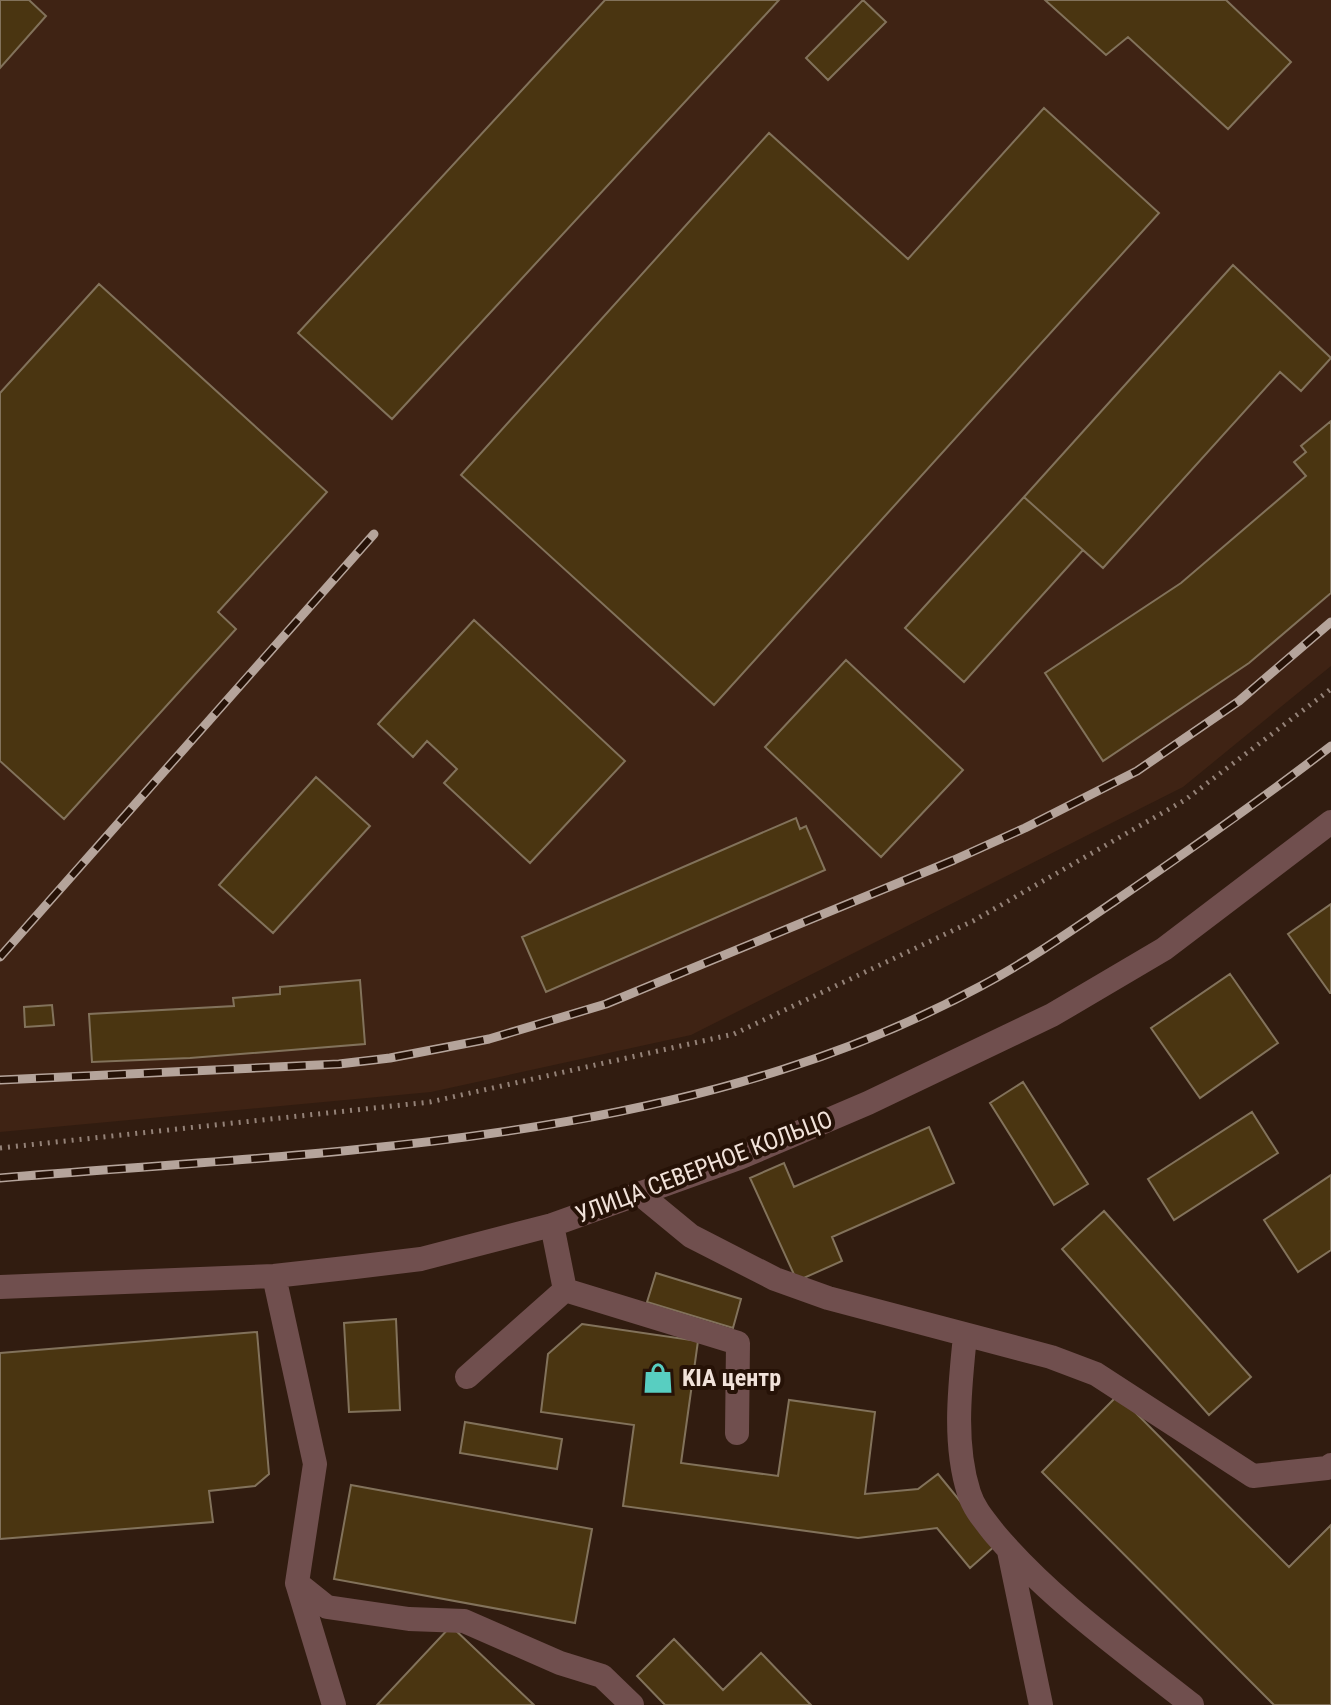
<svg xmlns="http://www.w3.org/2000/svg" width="1331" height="1705" font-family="'Roboto Condensed',sans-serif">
  <rect width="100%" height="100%" fill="#311c10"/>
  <path fill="#3f2314" d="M0,0H1331V666L1183,787L691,1035L431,1092L0,1132Z"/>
  <path fill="#4a3511" stroke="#82725b" stroke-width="2" d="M0,0H29L46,16L0,68Z
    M605,0H779L392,419L298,333Z
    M863,0L886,22L828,80L806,58Z
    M1045,0H1226L1291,62L1228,129L1128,37L1106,55Z
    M1044,108L1159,213L714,705L461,475L769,133L908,259Z
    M1233,265L1331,358L1301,391L1280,372L1103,568L1024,497Z
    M99,284L327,492L218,612L236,629L64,819L0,761V393Z
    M1331,421V593L1249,663L1103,761L1045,673L1181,583L1306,476L1294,462L1306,452L1301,446Z
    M1024,497L1083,550L964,682L905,628Z
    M474,620L625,761L530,863L444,783L457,769L427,741L413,757L378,724Z
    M846,660L963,770L881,857L765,747Z
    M316,777L370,826L273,933L219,885Z
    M796,818L800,829L806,826L825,870L546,992L522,937Z
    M1331,904V993H1330L1288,934Z
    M1230,974L1278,1043L1200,1098L1151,1028Z
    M360,980L365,1044L190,1058L92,1062L89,1014L234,1006L233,998L280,994V987Z
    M52,1005L54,1025L25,1027L24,1007Z
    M1023,1082L1088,1184L1054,1205L990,1103Z
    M1252,1112L1278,1153L1174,1220L1148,1179Z
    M929,1127L954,1183L832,1237L842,1261L797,1281L750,1178L784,1163L794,1187Z
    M1331,1175V1250L1298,1272L1264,1220Z
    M1104,1211L1251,1377L1209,1415L1062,1249Z
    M656,1273L741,1299L733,1328L647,1302Z
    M396,1319L400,1410L349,1412L344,1323Z
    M582,1324L698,1341L681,1463L778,1476L789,1400L875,1412L865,1494L918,1489L938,1474L996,1545L970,1568L937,1528L858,1538L623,1506L634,1425L541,1412L548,1354Z
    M257,1332L269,1474L255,1486L209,1491L213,1522L0,1539V1353Z
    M1118,1395L1289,1567L1331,1525V1705H1274L1042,1472Z
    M465,1422L562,1439L557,1469L460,1453Z
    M351,1485L592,1529L575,1623L334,1579Z
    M451,1626L534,1705H377Z
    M674,1639L723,1690L761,1653L811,1705H665L637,1676Z"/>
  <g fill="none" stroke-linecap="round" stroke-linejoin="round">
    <path stroke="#948278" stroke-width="5" stroke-dasharray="2 6" stroke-linecap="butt" d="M0,1148L430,1102L734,1034L973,921L1185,800L1331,689"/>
    <path stroke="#704f4e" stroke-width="24" d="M640,1194L691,1236L775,1279L828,1298L1051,1357L1096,1374L1253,1476L1327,1468L1331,1465
      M274,1276L315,1464L297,1583L327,1607L409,1619L464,1621L560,1663L602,1676L632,1705
      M0,1287L274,1276L355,1267L421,1259L552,1225L739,1158L868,1103L1052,1015L1164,949L1331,822
      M565,1290L738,1343L737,1433
      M965,1336C960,1386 953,1443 969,1493C974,1509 985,1521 995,1534C1051,1600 1124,1651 1192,1705
      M467,1377L565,1290L552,1225
      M1009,1551L1041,1705
      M297,1583L334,1705"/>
    <defs>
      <path id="rail" d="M0,957L374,534
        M0,1080L339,1064L390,1058L489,1039L606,1004L954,860L1025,828L1137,771L1239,701L1331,622
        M0,1178C327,1151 686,1146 981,986C1028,961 1071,931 1115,901C1188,851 1261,800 1331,746"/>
    </defs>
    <use href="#rail" stroke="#b5a49b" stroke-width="9"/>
    <use href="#rail" stroke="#261207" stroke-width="6" stroke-dasharray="18" stroke-linecap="butt"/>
  </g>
  <defs>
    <symbol id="shop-bare" viewBox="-9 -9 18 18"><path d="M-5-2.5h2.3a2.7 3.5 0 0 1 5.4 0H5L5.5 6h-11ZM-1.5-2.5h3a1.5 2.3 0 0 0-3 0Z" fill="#58cec1" stroke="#261207" stroke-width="2.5" paint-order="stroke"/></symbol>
  </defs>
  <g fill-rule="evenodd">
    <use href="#shop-bare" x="636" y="1356" width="44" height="44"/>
  </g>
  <g text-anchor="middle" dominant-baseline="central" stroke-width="8" stroke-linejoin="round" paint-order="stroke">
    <g font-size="24" fill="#f1e2da" stroke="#261207">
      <text transform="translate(704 1167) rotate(-21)">УЛИЦА СЕВЕРНОЕ КОЛЬЦО</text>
    </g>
    <g font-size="24" font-weight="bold" fill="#f1e2da" stroke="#261207" text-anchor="start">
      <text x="682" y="1378">KIA центр</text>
    </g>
  </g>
</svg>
